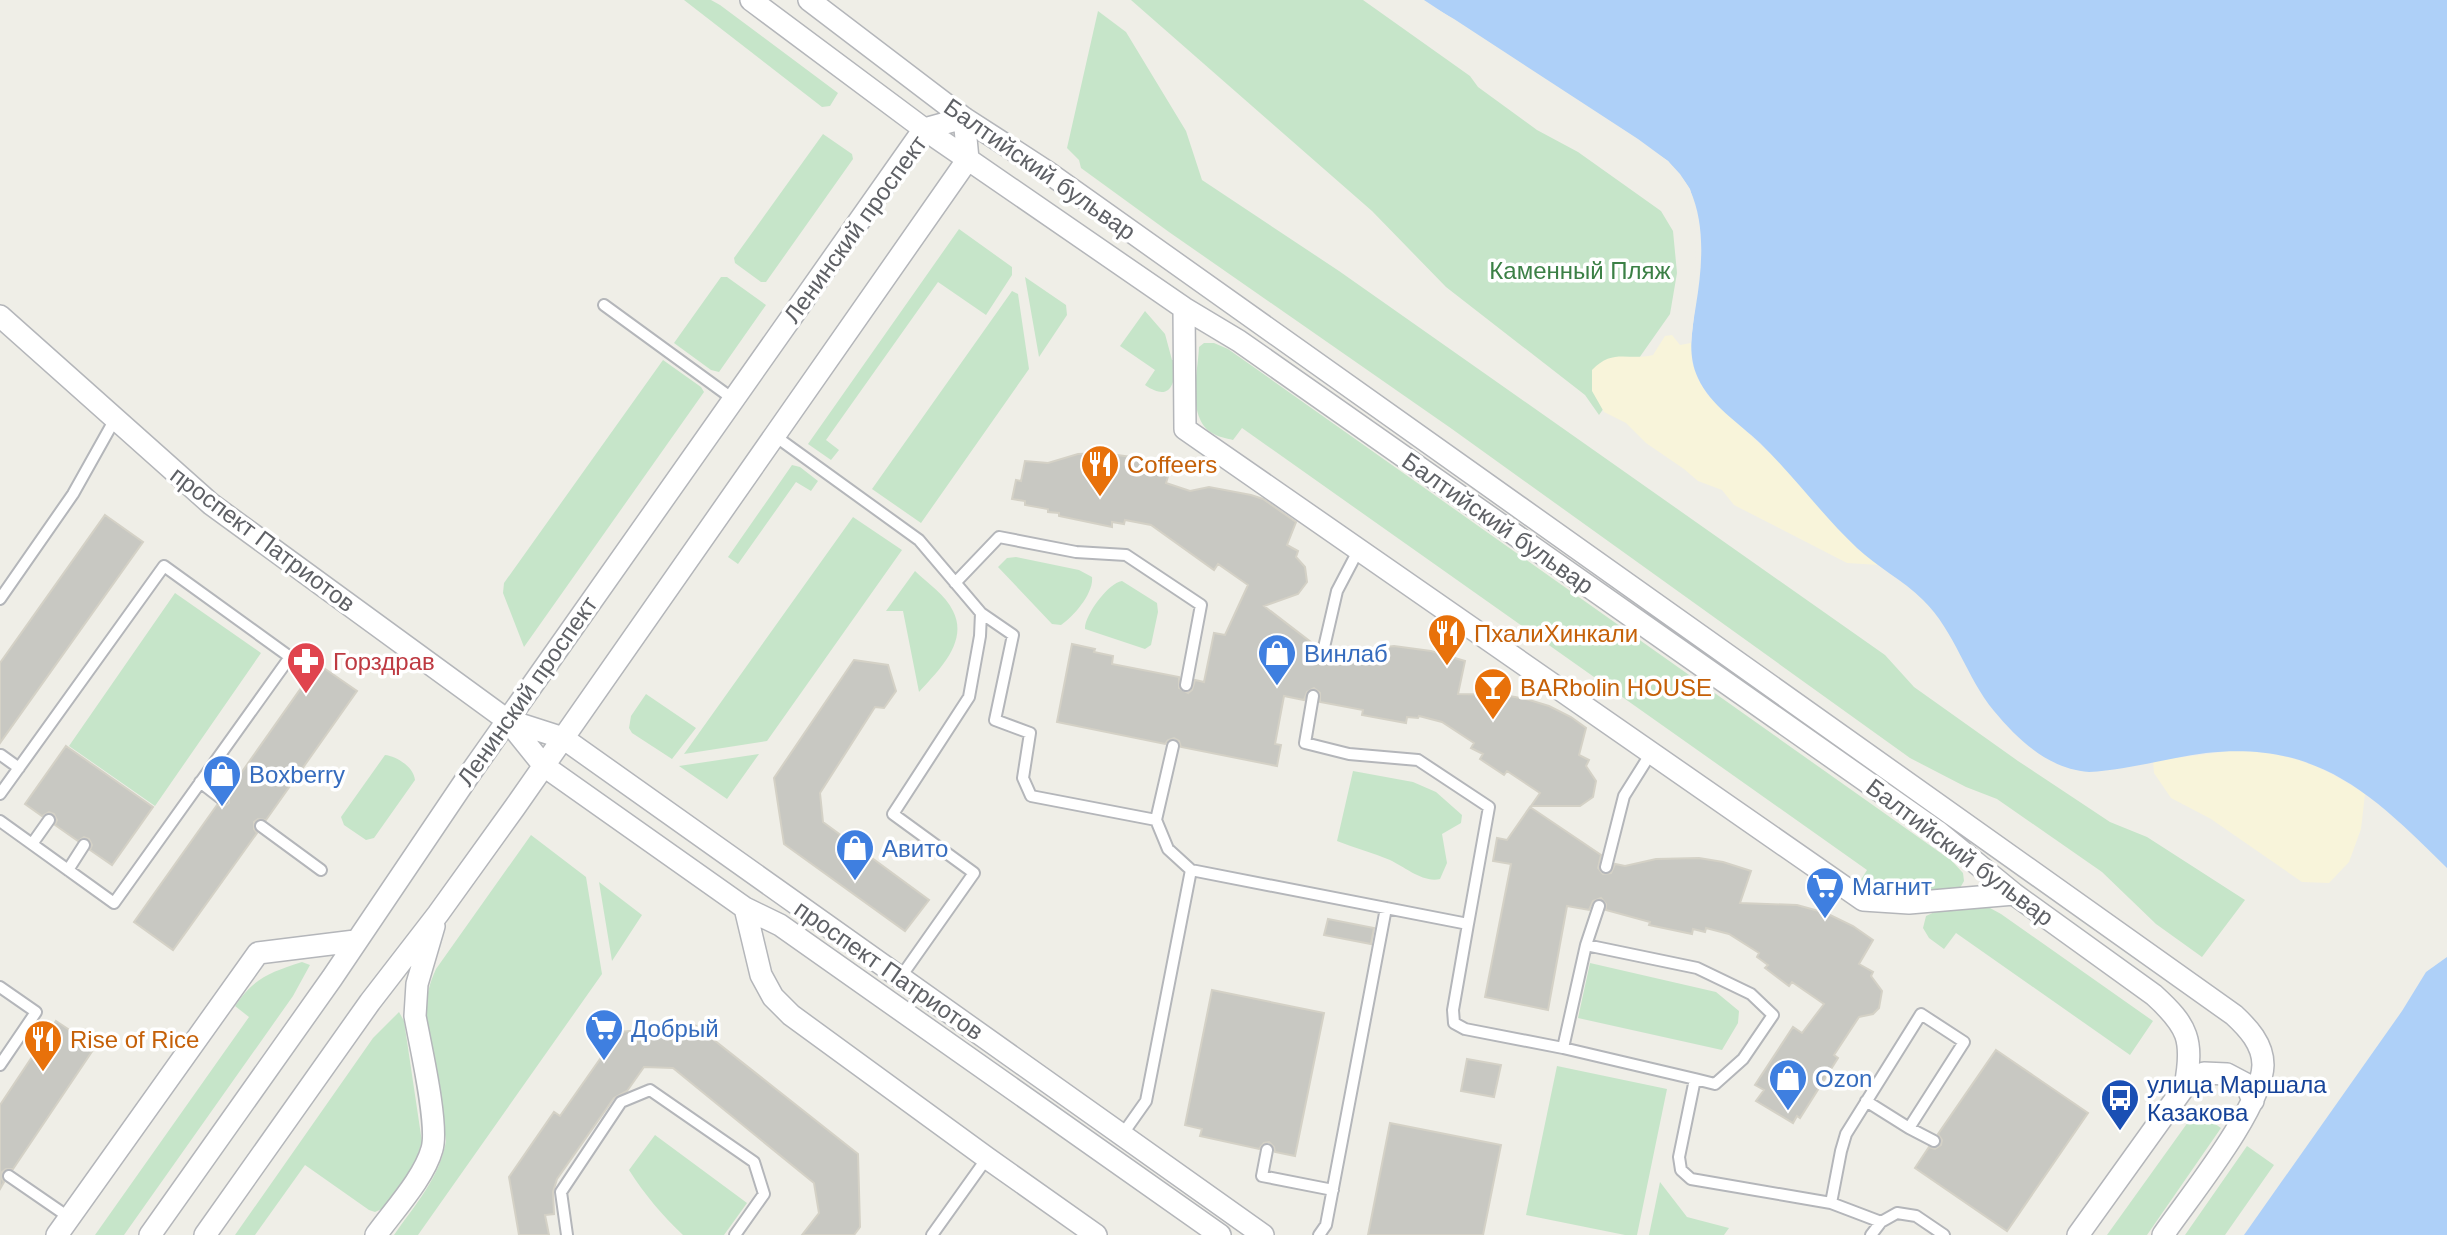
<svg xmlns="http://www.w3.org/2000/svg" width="2447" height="1235" font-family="Arial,sans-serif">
  <rect width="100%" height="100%" fill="#efeee7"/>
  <path fill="#c6e5c9" d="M684,0H711L720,5L838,93L830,106L822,107Z
    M1131,0H1363L1470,76L1478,87L1537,130L1578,152L1661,211L1673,231L1677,273L1670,314L1599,415L1585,395L1446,287L1372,211Z
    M1098,11L1126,32L1186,131L1202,180L1339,271L1885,655L1914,687L2018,761L2110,822L2147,837L2245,900L2202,957L2156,924L2102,872L1997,799L1966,787L1910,758L1452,429L1169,232L1081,168L1079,160L1067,148Z
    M823,134L852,154L853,159L766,282H761L735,263L734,258Z
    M959,229L1012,267V275L986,315L938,282L826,440L839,450L831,460L808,444Z
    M721,277H727L766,305L719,372L711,370L674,343Z
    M1025,277L1066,305L1067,315L1039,357Z
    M1012,291L1018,294L1029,369L921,523L872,489Z
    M1145,311L1165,334L1172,360H1175C1176,383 1171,403 1145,385L1155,370L1120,346Z
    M1204,343H1214L1228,349L1952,861L1963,873L1964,881L1960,888C1926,891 1891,898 1859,883L1867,870L1242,428L1233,440C1226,438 1218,437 1212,433C1186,417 1198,372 1199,347Z
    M663,360L701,387L704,392L524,647L503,593L504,583Z
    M792,465L800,467L818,481L811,491L796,482L738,564L728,557Z
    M853,517L902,550L767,741L684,754Z
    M1016,557L1079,570L1092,577C1094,593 1074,616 1061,625L1052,624L998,567L1007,558Z
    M915,571C927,583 946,595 953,611C969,642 938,671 919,692L903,611H886Z
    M1122,581L1157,603L1158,612L1151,645L1145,649L1085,629C1084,616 1108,583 1122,581Z
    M175,593L261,653L155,806L69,746Z
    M646,694L696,728L672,759L632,733L629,728L631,716Z
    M759,754L727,799L679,766Z
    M385,755C396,756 414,767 415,780L374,838L366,840L344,825L341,817Z
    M1353,771L1413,782L1436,792L1462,815L1461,823L1442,834L1447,863L1440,879C1423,883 1405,867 1390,860C1373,853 1355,848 1337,841Z
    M531,835L586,877L602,974L418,1235H394C415,1205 440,1177 446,1141L427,1020C425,1000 428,987 436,969Z
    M599,882L642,915L612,961Z
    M1971,907L1990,908L2001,914L2153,1021L2130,1055L1956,933L1944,949L1929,938L1923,928L1926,916L1939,910Z
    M302,962L310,965L293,996L124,1235H95L249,1017L235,1006C255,977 269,973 302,962Z
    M1590,963L1716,992L1739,1011L1738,1023L1722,1050L1578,1018Z
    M399,1012L404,1021L422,1142L414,1165L384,1208L375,1212L369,1210L305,1165L255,1235H235L373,1038Z
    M1557,1066L1667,1089L1637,1235H1625L1526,1215Z
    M2196,1111L2221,1128L2147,1235H2107Z
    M655,1135L747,1203L724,1235H683C662,1215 645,1195 629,1170Z
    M2247,1146L2274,1165L2225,1235H2185Z
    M1660,1182L1687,1217L1729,1228L1724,1235H1649Z"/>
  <path fill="#f8f4da" d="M1672,335L1680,345L1691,343L1692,362L1698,379L1707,394L1781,464L1859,550L1879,565L1847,563L1734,505L1722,490L1698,481L1684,469L1646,443L1626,423L1604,412L1592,391V370C1613,348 1627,361 1653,355L1665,336Z
    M2230,751C2286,751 2318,763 2365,794L2361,829L2349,862L2329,883L2302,882L2211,819L2171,798L2154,773L2153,761Z"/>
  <path fill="#aed0f8" d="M1424,0H2447V868C2372,794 2319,741 2206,753C2167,758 2128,770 2089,772C2049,769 2019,741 1994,711C1966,677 1955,631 1923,600C1903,580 1877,567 1857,548C1822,515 1794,476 1760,443C1739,423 1710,405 1698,378C1687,355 1692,330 1696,305C1702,269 1706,225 1690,190C1685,180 1675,170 1668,161Z
    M2447,957V1235H2244L2402,1011L2426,972Z"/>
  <path fill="#efeee7" d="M1421,0L1454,19L1638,139L1668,161L1680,174L1690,189L1695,207L1701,250L1691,343H1688L1696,270L1695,225L1687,191L1678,177L1651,152Z"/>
  <path fill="#c8c8c2" stroke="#d4d1c6" stroke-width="2" d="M1102,453L1147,459L1171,467L1166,483L1190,491L1209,487L1251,495L1263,499L1296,522L1287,545L1298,551L1296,557L1305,567L1307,582L1298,594L1264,606L1316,646L1314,658L1317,662L1325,663L1330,654L1341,657L1370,649L1394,646L1431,651L1465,661L1458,694L1504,695L1526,699L1549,706L1571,717L1586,728L1579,755L1589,760L1586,766L1596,781L1593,797L1580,806H1531L1540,793L1507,771L1504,775L1480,759L1483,754L1471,748L1474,743L1442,722L1419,716L1418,718L1407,717L1406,723L1362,715L1363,710L1320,702V693L1314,688L1307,692L1304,700L1284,696L1275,744L1281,745L1277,766L1181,747L1179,741L1174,738L1168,740L1165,744L1057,722L1072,644L1095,649L1094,652L1113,656L1112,664L1179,677V688L1188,693L1192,690L1195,680L1204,682L1214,633L1225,635L1248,585L1218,564L1214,570L1151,525L1125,520L1124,524L1112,522V527L1059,516V513L1048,512V509L1025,505V501L1012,499L1016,480L1021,481L1025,461L1048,463L1078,454Z
    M105,515L143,542L0,743V663Z
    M854,660L888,665L896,691L884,708L875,707L820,793L823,822L929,900L905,931L784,844L774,778Z
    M318,664L357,691L266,820L258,819L254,822V829L257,833L173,950L134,922L217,805L224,806L229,803V797L227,793Z
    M66,746L153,807L112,865L90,850L92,845L89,839L84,837L78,841L55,825L57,820L54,814L49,812L42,816L25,804Z
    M1530,807L1601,855L1598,868L1603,874L1611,873L1615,864L1625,866L1656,859L1699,858L1723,862L1751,871L1740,903L1797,905L1826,913L1853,926L1873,940L1859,964L1873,972L1871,976L1882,991L1879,1008L1873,1014L1859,1017L1834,1055L1838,1058L1800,1118L1797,1116L1793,1123L1756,1101L1764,1090L1755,1085L1793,1027L1802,1033L1824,1004L1792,982L1789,986L1765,968L1768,965L1757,957L1759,953L1729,934L1706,928L1705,932L1693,929L1692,934L1649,925L1650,922L1606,910V904L1601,898L1593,901L1589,910L1567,906L1548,1010L1485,997L1511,864L1493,861L1497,838L1507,840Z
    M1328,919L1374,928L1371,944L1324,935Z
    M1212,990L1324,1013L1295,1156L1275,1152L1274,1147L1269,1142L1264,1143L1259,1149L1200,1136L1202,1129L1185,1125Z
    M56,1021L95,1047L13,1169H6L2,1172V1179L4,1182L0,1189V1105Z
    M695,1025L858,1154L860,1227L854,1235H802L819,1213L814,1183L673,1068L644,1067L627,1091L614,1098L557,1179L553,1192L554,1214L545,1215L549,1235H519L509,1177L554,1112L560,1116L619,1032Z
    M1996,1050L2088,1113L2007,1231L1915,1168L1929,1147L1935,1149L1941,1145L1942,1140L1938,1134Z
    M1467,1059L1501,1065L1494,1097L1461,1091Z
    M1390,1123L1501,1145L1483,1235H1368Z"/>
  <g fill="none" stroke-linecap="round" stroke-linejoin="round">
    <defs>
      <path id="lane" d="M604,305L733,399
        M775,436L919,540L981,613L980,636L969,697L893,814L974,873L900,978
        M955,583L999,537L1076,552L1126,555L1201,605L1186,685
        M0,599L73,494L115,419
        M981,613L1013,635L995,720L1030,733L1023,778L1031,796L1156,820L1168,849L1191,870
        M1322,656L1337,591L1359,549
        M1313,696L1305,743L1349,754L1418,760L1489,807L1468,924
        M1,755L19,768
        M200,782L222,799
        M0,794L164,566L290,657L114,903L0,821
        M1156,820L1173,746
        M261,826L321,870
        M32,844L49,820
        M1606,867L1624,796L1651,753
        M68,870L84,845
        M1586,945L1599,906
        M0,987L36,1012L0,1065
        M1563,1048L1586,945L1697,968L1751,994L1773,1015L1743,1059L1715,1084L1695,1079
        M1909,1128L1934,1141
        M1122,1135L1146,1101L1191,870L1468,924L1453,1010L1454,1023L1465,1029L1563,1048L1695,1079L1679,1157L1681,1170L1691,1179L1831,1203L1881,1222
        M1267,1150L1262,1176L1333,1190
        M9,1176L70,1218
        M1831,1203L1841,1151L1846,1134L1921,1014L1964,1042L1909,1128L1866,1101
        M567,1235L561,1192L621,1102L650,1090L754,1162L764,1194L735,1235
        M932,1235L987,1158
        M1319,1235L1326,1225L1386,908
        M1871,1235L1881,1222L1897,1213L1916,1216L1944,1235"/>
      <path id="street" d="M751,0L924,129L1184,308L1239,341L1937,831L2014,894L2154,995C2188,1026 2194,1040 2185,1086
        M809,0L964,118L1046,171L2234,1015C2248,1028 2263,1044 2263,1065C2262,1108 2189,1197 2163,1235
        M1184,308L1185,429L1863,900L1909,903L2014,894
        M0,316L211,504L507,720L544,766L745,908L780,925L1220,1235
        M507,720L563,738L1263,1235
        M745,908L761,975L773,997L791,1015L987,1158L1096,1235
        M57,1235L258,953L355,941
        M150,1235L332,978L469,775L924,129L964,118L968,159L515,807L438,914L370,1002L205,1235
        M376,1235C394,1210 424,1178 432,1149C439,1125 420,1044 415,1016L417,984L434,926
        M2078,1235L2185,1086L2204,1073L2227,1074L2246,1084L2253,1101"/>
    </defs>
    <use href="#lane" stroke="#b4b6ba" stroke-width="14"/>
    <use href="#street" stroke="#b4b6ba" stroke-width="24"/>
    <use href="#lane" stroke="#fff" stroke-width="10"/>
    <use href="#street" stroke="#fff" stroke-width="21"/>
  </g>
  <defs>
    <symbol id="restaurant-pin" viewBox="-11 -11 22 30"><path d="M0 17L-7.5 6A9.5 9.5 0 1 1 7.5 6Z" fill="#e8710a" stroke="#fff"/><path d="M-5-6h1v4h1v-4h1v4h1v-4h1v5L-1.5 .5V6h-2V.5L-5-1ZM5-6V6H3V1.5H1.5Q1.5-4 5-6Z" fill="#fff"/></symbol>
    <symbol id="shop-pin" viewBox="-11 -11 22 30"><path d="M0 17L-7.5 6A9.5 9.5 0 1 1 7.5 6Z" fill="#3f7fe0" stroke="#fff"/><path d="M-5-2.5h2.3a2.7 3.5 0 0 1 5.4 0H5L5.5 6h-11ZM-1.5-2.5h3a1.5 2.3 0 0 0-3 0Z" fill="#fff"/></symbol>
    <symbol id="pharmacy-pin" viewBox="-11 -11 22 30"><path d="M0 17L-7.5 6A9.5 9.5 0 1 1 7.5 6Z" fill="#e0444e" stroke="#fff"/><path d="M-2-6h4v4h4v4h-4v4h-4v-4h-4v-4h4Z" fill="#fff"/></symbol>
    <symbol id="bar-pin" viewBox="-11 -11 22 30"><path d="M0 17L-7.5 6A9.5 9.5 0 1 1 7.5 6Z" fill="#e8710a" stroke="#fff"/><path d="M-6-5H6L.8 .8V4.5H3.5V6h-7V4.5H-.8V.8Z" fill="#fff"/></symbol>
    <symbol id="supermarket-pin" viewBox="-11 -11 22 30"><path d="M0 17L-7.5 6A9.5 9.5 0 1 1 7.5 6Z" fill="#3f7fe0" stroke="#fff"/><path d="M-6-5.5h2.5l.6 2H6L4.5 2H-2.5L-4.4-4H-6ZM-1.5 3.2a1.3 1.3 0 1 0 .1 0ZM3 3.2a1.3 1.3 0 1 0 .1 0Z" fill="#fff"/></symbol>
    <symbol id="bus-pin" viewBox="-11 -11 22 30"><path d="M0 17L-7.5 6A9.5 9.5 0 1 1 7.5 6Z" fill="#1a4fb4" stroke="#fff"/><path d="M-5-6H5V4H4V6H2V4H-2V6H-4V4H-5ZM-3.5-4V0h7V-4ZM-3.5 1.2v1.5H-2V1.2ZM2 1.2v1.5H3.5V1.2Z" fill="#fff"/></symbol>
  </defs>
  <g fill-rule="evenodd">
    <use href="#restaurant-pin" x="1078" y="442" width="44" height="60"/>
    <use href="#restaurant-pin" x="1425" y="611" width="44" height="60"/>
    <use href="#shop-pin" x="1255" y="631" width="44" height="60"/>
    <use href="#pharmacy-pin" x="284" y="639" width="44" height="60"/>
    <use href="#bar-pin" x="1471" y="665" width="44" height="60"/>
    <use href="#shop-pin" x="200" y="752" width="44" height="60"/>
    <use href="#shop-pin" x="833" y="826" width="44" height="60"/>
    <use href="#supermarket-pin" x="1803" y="864" width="44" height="60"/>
    <use href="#supermarket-pin" x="582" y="1006" width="44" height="60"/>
    <use href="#restaurant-pin" x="21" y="1017" width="44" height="60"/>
    <use href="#shop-pin" x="1766" y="1056" width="44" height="60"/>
    <use href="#bus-pin" x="2098" y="1076" width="44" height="60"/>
  </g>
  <g text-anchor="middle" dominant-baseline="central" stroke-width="7" stroke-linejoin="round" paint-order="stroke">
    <g font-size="24" fill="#5f6166" stroke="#fff">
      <text transform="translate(1040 169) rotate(35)">Балтийский бульвар</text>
      <text transform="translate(855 229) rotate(-54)">Ленинский проспект</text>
      <text transform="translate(1498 523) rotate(35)">Балтийский бульвар</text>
      <text transform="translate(263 539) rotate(37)">проспект Патриотов</text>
      <text transform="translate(527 691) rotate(-55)">Ленинский проспект</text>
      <text transform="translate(1960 852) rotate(37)">Балтийский бульвар</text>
      <text transform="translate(889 970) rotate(35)">проспект Патриотов</text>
    </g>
    <g font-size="24" fill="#3c8046" stroke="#fff">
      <text x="1580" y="270">Каменный Пляж</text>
    </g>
    <g font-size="24" fill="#c56008" stroke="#fff" text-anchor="start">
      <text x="1127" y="464">Coffeers</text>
      <text x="1474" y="633">ПхалиХинкали</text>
      <text x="1520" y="687">BARbolin HOUSE</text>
      <text x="70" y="1039">Rise of Rice</text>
    </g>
    <g font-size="24" fill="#366cbe" stroke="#fff" text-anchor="start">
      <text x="1304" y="653">Винлаб</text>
      <text x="249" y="774">Boxberry</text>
      <text x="882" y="848">Авито</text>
      <text x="1852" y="886">Магнит</text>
      <text x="631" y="1028">Добрый</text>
      <text x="1815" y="1078">Ozon</text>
    </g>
    <g font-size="24" fill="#be3a42" stroke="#fff" text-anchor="start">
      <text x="333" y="661">Горздрав</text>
    </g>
    <g font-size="24" fill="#164399" stroke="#fff" text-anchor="start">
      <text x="2147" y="1084">улица Маршала<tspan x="2147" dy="28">Казакова</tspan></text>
    </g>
  </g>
</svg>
